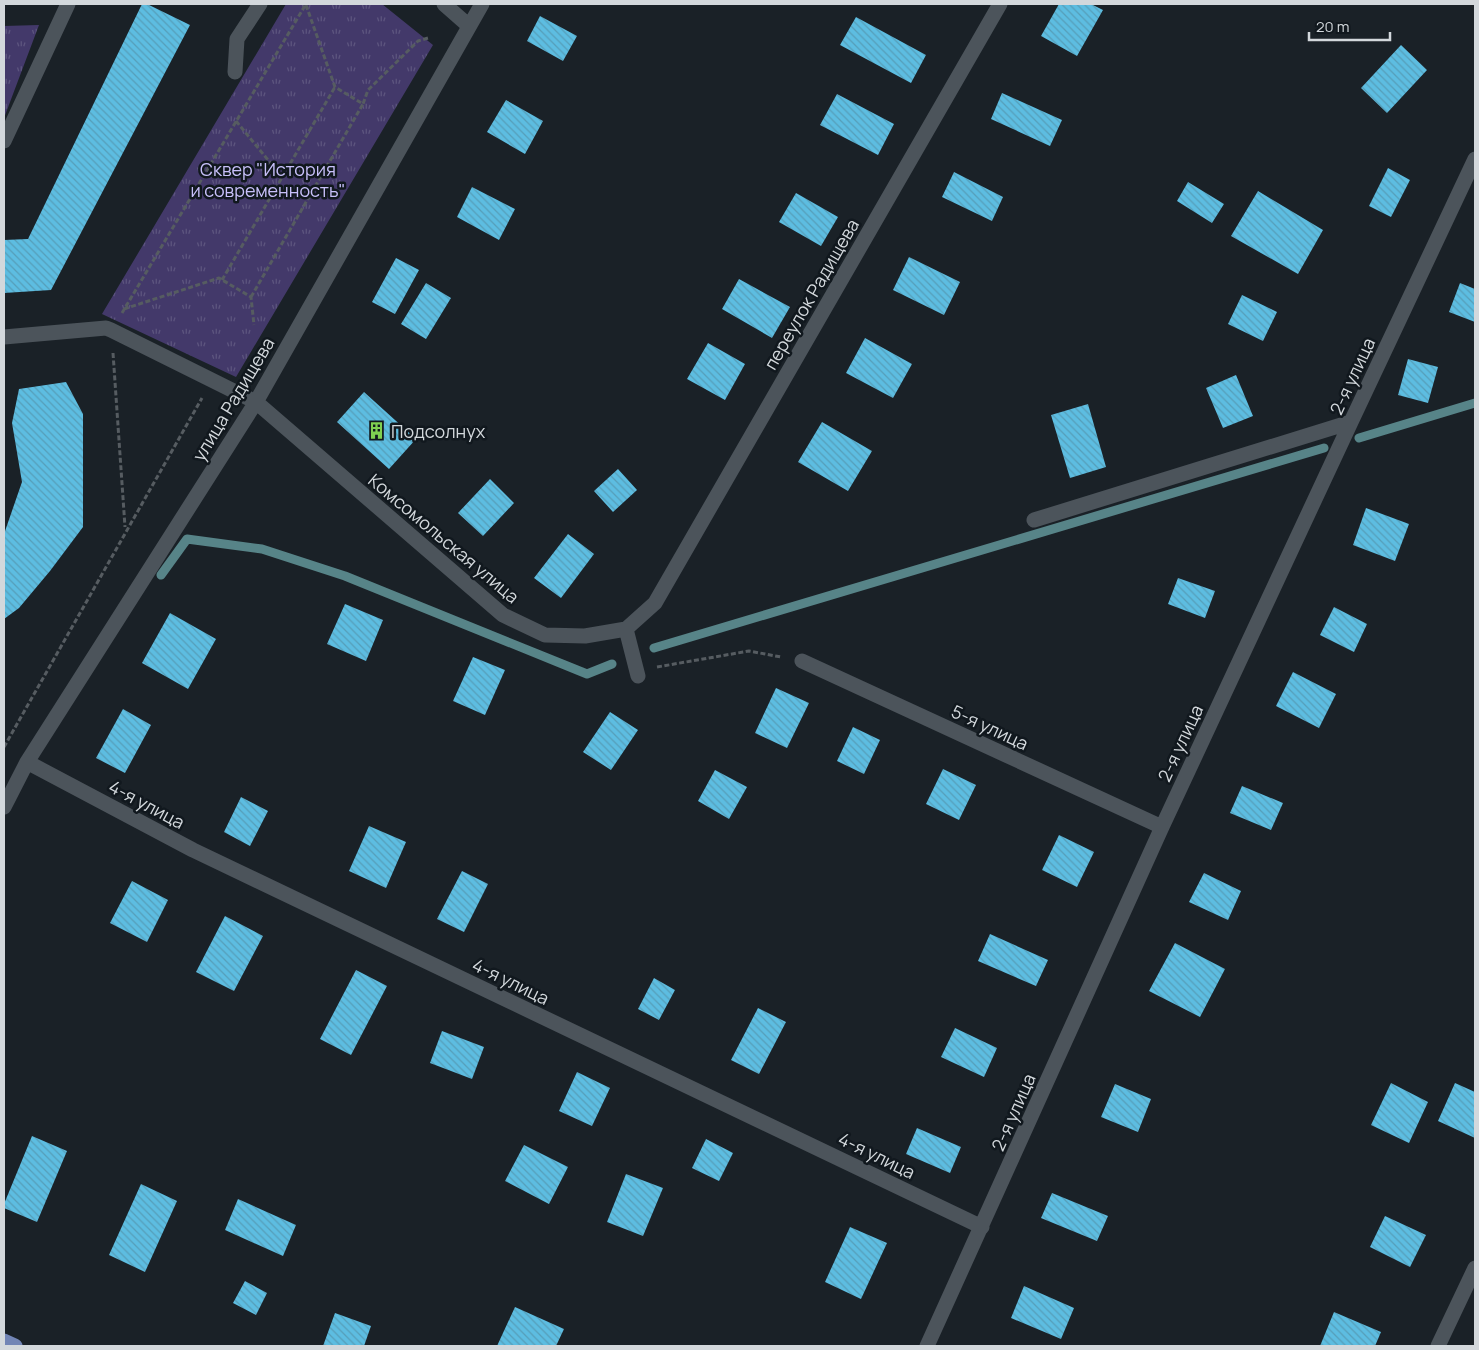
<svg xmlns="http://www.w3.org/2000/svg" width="1479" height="1350" font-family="Manrope,sans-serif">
  <defs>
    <pattern id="grass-tufts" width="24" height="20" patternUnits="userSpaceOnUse" patternTransform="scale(1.25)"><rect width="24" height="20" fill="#43396a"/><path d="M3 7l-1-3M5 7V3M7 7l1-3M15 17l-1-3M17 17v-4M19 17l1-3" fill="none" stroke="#5d557f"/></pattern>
    <pattern id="building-back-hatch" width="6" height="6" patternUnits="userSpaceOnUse" patternTransform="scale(1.25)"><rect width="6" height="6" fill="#5dbde1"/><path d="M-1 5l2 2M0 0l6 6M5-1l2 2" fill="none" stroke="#569eb9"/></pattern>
  </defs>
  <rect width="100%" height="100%" fill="#1a2127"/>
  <path fill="url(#grass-tufts)" d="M286,4H382L433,45L236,377L102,314Z
    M39,25L4,118V26Z"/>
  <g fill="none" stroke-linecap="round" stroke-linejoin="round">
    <path stroke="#578488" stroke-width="9" d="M1359,438L1475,403
      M161,575L187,539L262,549L345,576L587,674L612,664
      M654,648L1324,448"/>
  </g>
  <path fill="url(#building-back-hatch)" d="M142,4H147L190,25L51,290L4,293V240L28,239Z
    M1059,4H1091L1103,10L1077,56L1041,36Z
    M540,16L577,36L563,61L527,41Z
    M856,17L926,55L911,83L840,45Z
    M1401,45L1427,70L1387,113L1361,88Z
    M1002,93L1062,120L1050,146L991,119Z
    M837,94L894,124L878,155L820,125Z
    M506,100L543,121L525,154L487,132Z
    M1388,168L1410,180L1391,217L1369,206Z
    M954,172L1003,197L992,221L942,197Z
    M1188,182L1224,204L1212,223L1177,201Z
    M472,187L515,209L499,240L457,217Z
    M1258,191L1323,230L1298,274L1231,236Z
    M796,193L838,217L821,246L779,222Z
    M909,257L960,282L944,315L893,290Z
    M396,258L419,270L395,314L372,302Z
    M739,279L790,307L772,338L722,309Z
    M426,283L451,298L426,339L401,324Z
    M1460,283L1475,289V322L1449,312Z
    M1242,295L1277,312L1263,341L1228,324Z
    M865,338L912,364L893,398L846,373Z
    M708,343L745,364L725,400L687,379Z
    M1408,359L1438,367L1428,403L1398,395Z
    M1236,375L1253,416L1223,428L1206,388Z
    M66,382L83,414V527L50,571L19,608L4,619V534L22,482L12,423L19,389Z
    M364,392L416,439L389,469L337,422Z
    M1088,404L1106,467L1070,478L1051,415Z
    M822,422L872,451L848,491L798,462Z
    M618,469L637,490L613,512L594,491Z
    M490,479L514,503L483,536L458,513Z
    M1366,508L1409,524L1395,561L1353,545Z
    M568,534L594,554L561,598L534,578Z
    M1178,578L1215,591L1205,618L1168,604Z
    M345,604L383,620L366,661L327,644Z
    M1334,607L1367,624L1354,652L1320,635Z
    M170,613L216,639L188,689L142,663Z
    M473,657L505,670L485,715L453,701Z
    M1293,672L1336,694L1319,728L1276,706Z
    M776,688L809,703L787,748L755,733Z
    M123,709L151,725L125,773L96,758Z
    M610,712L638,730L611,770L583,752Z
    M853,727L880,740L864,774L837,761Z
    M943,769L976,785L959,820L926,804Z
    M715,770L747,787L729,819L698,801Z
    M1242,786L1283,803L1271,830L1230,813Z
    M241,797L268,811L250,846L224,832Z
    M369,826L406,842L386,888L349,871Z
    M1059,835L1094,852L1077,887L1042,870Z
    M462,871L488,884L464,932L437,919Z
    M1204,873L1241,891L1228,920L1189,902Z
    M132,881L168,900L147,942L110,923Z
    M225,916L263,936L234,991L196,972Z
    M990,934L1048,960L1036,986L978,961Z
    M1175,943L1225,969L1200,1017L1149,991Z
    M356,970L387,986L351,1055L320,1039Z
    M654,978L675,990L659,1020L638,1009Z
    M758,1008L786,1022L759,1074L731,1060Z
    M955,1028L997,1048L984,1077L941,1057Z
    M442,1031L484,1047L472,1079L430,1063Z
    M577,1072L610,1088L592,1126L559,1111Z
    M1391,1083L1428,1102L1409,1143L1371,1125Z
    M1455,1083L1475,1092V1138L1438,1121Z
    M1115,1084L1151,1099L1138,1132L1101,1117Z
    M917,1128L961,1147L950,1173L906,1154Z
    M32,1136L67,1151L37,1222L4,1208V1204Z
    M706,1139L733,1153L719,1181L692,1168Z
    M524,1145L568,1167L549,1204L505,1181Z
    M626,1174L663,1188L643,1236L607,1222Z
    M141,1184L177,1201L145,1272L109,1255Z
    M1052,1193L1108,1216L1097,1241L1041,1218Z
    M238,1199L296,1225L283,1256L225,1230Z
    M1385,1216L1426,1235L1410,1267L1370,1247Z
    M850,1227L887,1243L861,1299L825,1282Z
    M245,1281L267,1293L256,1315L233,1303Z
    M1024,1286L1074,1308L1061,1339L1011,1318Z
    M515,1307L564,1329L556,1346H497Z
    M1334,1312L1381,1332L1375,1346H1320Z
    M335,1313L371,1326L364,1346H323Z"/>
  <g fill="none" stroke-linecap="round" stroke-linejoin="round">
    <path stroke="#565c61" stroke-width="3" stroke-dasharray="5 2.5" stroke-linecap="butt" d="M306,5L335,87L363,104L368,90L418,41L428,38
      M236,121L282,177
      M222,280L335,87
      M251,297L363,104
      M124,309L219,278L251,297L254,325
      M122,313L306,4
      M113,353L125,527
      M657,667L749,651L781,657
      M4,747L202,398"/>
    <path stroke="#4c545b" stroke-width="15" d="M444,4L469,26
      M235,72L237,39L260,4
      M4,141L68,4
      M4,337L106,328L111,330L256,402L503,615L545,635L585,636L626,629L655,603L1000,4
      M1034,520L1351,422
      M626,629L638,676
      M802,661L1162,827
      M27,762L193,850L982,1227
      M4,807L27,762L256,402L482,4
      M927,1346L1162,827L1351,422L1475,159
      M1438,1346L1475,1268"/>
    <path stroke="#7285b5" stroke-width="15" d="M4,1341L15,1346"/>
  </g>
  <defs>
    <symbol id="building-bare" viewBox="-9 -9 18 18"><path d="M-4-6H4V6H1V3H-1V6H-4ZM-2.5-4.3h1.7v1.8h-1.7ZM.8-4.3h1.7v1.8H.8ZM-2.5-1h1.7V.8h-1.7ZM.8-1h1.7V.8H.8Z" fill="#7fd052" stroke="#11181e" stroke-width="2.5" paint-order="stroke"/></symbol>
  </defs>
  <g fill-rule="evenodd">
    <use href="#building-bare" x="364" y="418" width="25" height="25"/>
  </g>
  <g text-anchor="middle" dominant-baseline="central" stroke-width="5" stroke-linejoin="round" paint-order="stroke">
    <g font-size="18" fill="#c8c0fa" stroke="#11181e">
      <text x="268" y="169">Сквер "История<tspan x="268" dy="21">и современность"</tspan></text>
    </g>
    <g font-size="18" fill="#d3d8dc" stroke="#11181e">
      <text transform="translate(811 294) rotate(-60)">переулок Радищева</text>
      <text transform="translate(1352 376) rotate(-65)">2-я улица</text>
      <text transform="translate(233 399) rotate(-59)">улица Радищева</text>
      <text transform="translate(444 538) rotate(40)">Комсомольская улица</text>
      <text transform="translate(990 727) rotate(25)">5-я улица</text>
      <text transform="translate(1180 743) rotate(-65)">2-я улица</text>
      <text transform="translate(147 804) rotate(28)">4-я улица</text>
      <text transform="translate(511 981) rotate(26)">4-я улица</text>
      <text transform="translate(1013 1112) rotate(-66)">2-я улица</text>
      <text transform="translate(877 1155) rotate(26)">4-я улица</text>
    </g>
    <g font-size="18" fill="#d3d8dc" stroke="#11181e" text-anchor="start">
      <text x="391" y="431">Подсолнух</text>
    </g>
  </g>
  <rect width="1479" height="1350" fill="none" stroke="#d3d8dc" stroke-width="10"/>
  <path d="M1309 32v8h81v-8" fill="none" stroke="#d3d8dc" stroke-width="2.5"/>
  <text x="1316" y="32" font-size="15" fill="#d3d8dc" stroke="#11181e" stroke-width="4" paint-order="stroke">20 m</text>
</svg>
